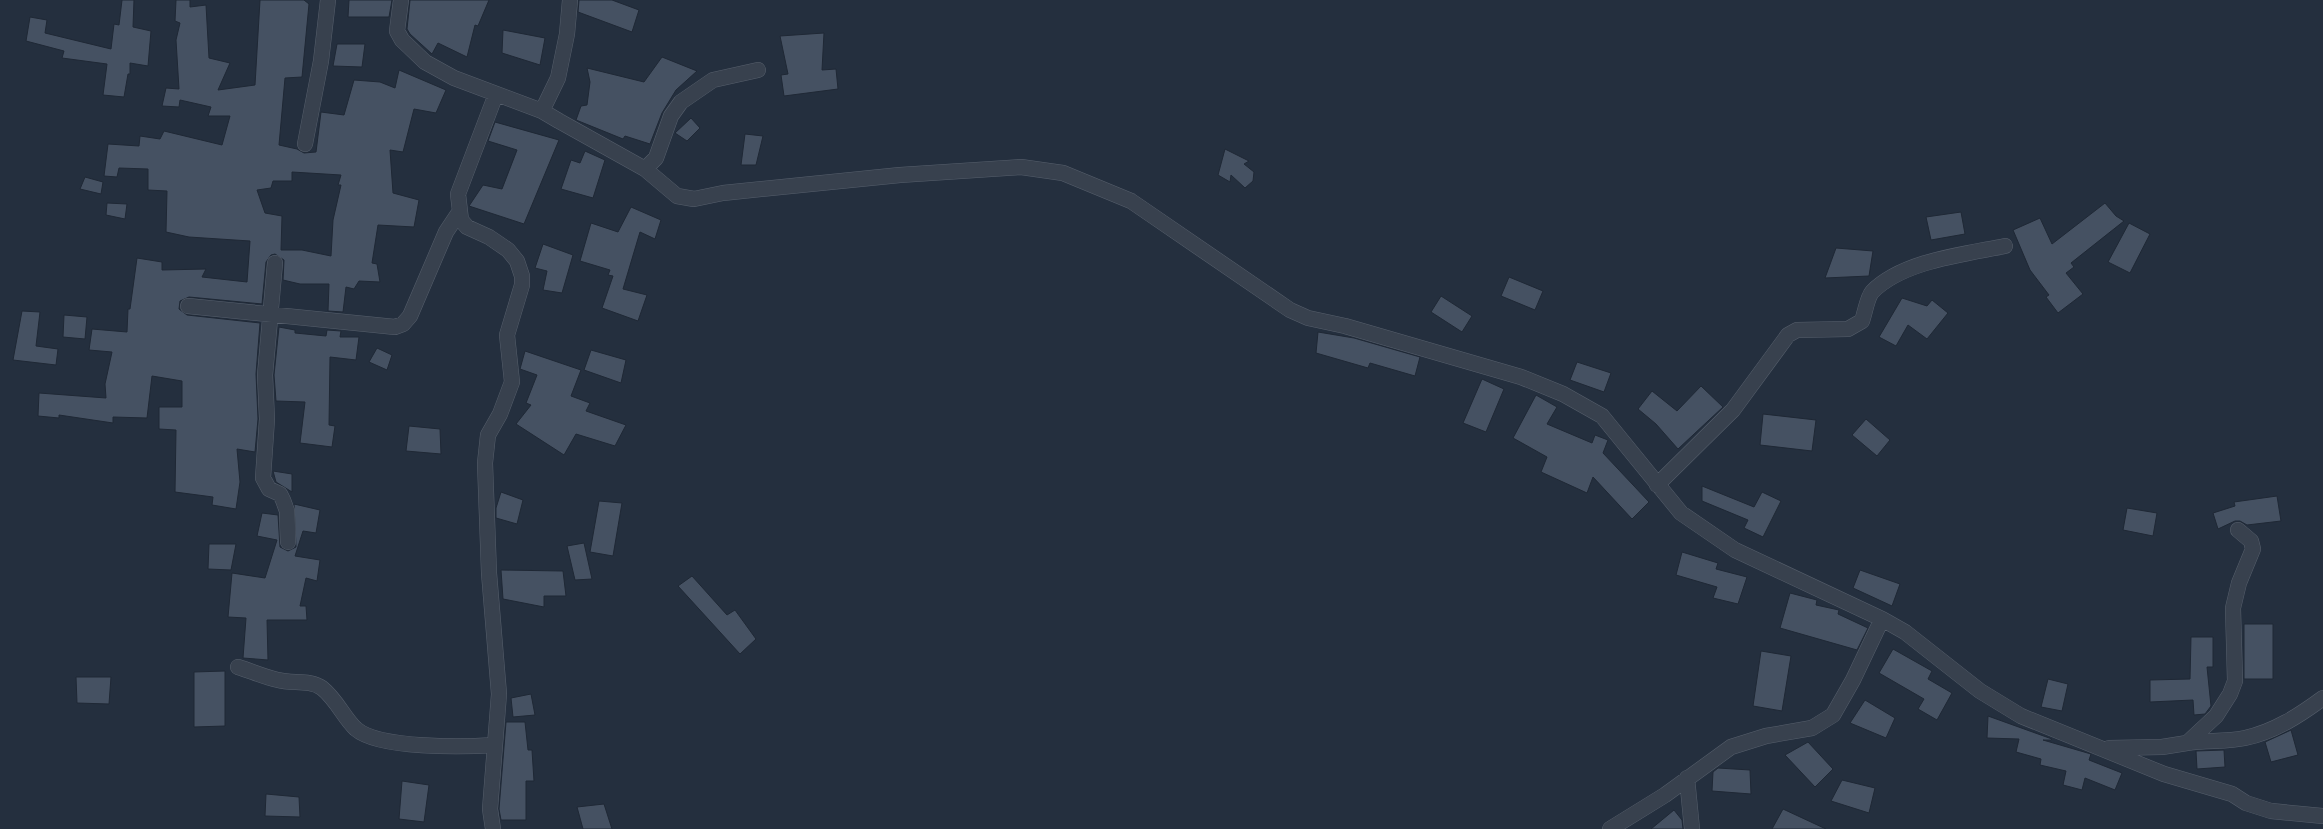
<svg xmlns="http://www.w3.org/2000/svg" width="2323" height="829" font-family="'IBM Plex Sans',sans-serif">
  <rect width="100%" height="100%" fill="#242f3e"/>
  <path fill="#455162" stroke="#1f2835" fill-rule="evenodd" d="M122,0H134L133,27L151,31L148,66L130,63V74H128L124,97L103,95L107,64L62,58L64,51L26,41L30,17L47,20L45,33L111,49L114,24L119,25Z
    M176,0H190V7L206,5L209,58L230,63L218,90L255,85L260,0H304L309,4L302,77L285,78L279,145L297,149L304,153L316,152L321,112L344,115L354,80L380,82L395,88L399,70L446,90L436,113L414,109L403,152L390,150L393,193L419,200L414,227L378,225L372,263L377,264L380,282L359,281L354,289L346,287L343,312L328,311L329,284H300L283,280L284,260L275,254L271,255L266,262L262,304L189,297L180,301L179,309L187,315L260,323L256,374L258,419L255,452L237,449L240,482L236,509L212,505L213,497L175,492L176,430L159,429V407H182V381L152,376L147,418L113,417V423L59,415V418L38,416L39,393L106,398L105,384L112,352L89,350L92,329L127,332L128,309H130L137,258L162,262V270L206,269L202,277L247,282L250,241L189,237L166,232L167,191L148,190V169L119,168L117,177L104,176L108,144L139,146L140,136L160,139L164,131L222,145L230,116H208L211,107L180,100L179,107L162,106L166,88L179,89L176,40L180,23L175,21ZM292,172L341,175L338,185H341L333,220L331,256L302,250H281L282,216L265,213L257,190L271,188L273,181H292Z
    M349,0H392L389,17H348Z
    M410,0H489L478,26L475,25L467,57L438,43L432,54L410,34L407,29Z
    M579,0H612L639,10L632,32L578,12Z
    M503,30L545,38L540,65L502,53Z
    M824,33L822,70L836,69L838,89L784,96L781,75L788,74L780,36Z
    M337,44H365L362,67L333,66Z
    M662,57L697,71L676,90L662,113L650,144L625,136L623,139L576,120L581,106L587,105L590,82L587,68L644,82Z
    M691,118L700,128L687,141L675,133Z
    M495,122L559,140L524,224L469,206L483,185L502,189L517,150L488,141Z
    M745,134L763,136L756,165H741Z
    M1225,149L1249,161L1244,164L1254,172L1253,181L1245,188L1231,175L1230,182L1218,175Z
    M585,151L605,160L593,198L561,189L571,160L580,163Z
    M85,177L103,182L101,194L80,189Z
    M107,203L127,204L125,219L106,215Z
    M2105,203L2116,216L2124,221L2071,263L2074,267L2066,273L2083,294L2058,313L2046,297L2049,295L2030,270L2013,230L2040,218L2052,244Z
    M631,207L661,220L655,239L640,232L623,289L647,295L638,321L602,308L613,276L608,275L610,270L580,261L591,223L618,232Z
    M1961,212L1965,234L1931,240L1926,217Z
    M2129,223L2150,234L2130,273L2108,262Z
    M543,244L573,255L562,293L543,290L547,271L535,268Z
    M1836,248L1873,251L1869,276L1825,278Z
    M1509,277L1543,291L1535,310L1501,296Z
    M1441,296L1472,316L1462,332L1431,312Z
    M1902,298L1927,306L1932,300L1948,313L1927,339L1908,325L1896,346L1879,337Z
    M22,311L40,312L36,346L58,349L56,365L13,360Z
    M64,315L87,317L85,339L63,337Z
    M279,327L295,330V333L326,336L327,330L341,331L340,337H359L356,360L330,357L329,425L335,426L332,447L300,443L305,402L276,401L274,375Z
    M1318,332L1354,338L1420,357L1415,376L1370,363L1368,368L1316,353Z
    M377,348L392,355L387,370L369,362Z
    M591,350L626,360L621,383L584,370Z
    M525,351L581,370L571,396L590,403L586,411L626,425L615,446L576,434L564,455L516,424L531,405L526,403L537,375L520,369Z
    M1577,362L1611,373L1604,392L1570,380Z
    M1482,379L1504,389L1486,432L1463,423Z
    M1701,386L1723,407L1678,449L1656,424L1638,409L1652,391L1677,411Z
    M1536,395L1557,407L1547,424L1592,443L1595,435L1608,440L1603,453L1649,502L1632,519L1593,477L1587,493L1541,472L1547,457L1513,438Z
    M1763,414L1816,420L1812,451L1760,445Z
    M1866,419L1890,440L1877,456L1852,435Z
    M409,426L440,429L441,454L406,451Z
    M273,471L292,474V492L276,482Z
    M1702,486L1754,507L1762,492L1781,501L1763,537L1744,528L1748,520L1702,501Z
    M501,492L523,500L517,524L496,518V508Z
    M2277,496L2281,521L2247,525L2240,521H2235L2218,529L2213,513L2235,506L2234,502Z
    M599,501L622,503L613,556L590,552Z
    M294,504L320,510L316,533L303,531L295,556L320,560L317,581L306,578L300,606H306L307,620H267L268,660L243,658L246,618L228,617L232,573L265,578L277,540L257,536L262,513L278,515L280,547L288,551L296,547Z
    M2127,508L2157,513L2153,536L2123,530Z
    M584,543L592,579L575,580L567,546Z
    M209,544H236L231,570L208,569Z
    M1682,552L1718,563L1716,569L1747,577L1738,604L1713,598L1717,587L1676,575Z
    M501,570L563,571L566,596H544V607L503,599Z
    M1860,570L1900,584L1892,606L1853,588Z
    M692,576L727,615L735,610L756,639L740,654L678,586Z
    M1790,593L1817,600L1816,605L1839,610L1838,614L1868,628L1857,650L1780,628Z
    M2244,624H2273V679H2244Z
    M2191,637H2213V667H2207L2211,706L2205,714L2194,715L2193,700L2150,702V680L2190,679Z
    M1893,649L1932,671L1928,679L1952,693L1937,720L1918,709L1924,699L1879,673Z
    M1761,651L1791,656L1782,711L1753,706Z
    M225,671V726L194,727V672Z
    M76,677H111L109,704L77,703Z
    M2048,679L2068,684L2062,711L2041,707Z
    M531,694L535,715L513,717L511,698Z
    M1865,700L1895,718L1886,738L1850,723Z
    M1988,716L2052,739L2051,740H2043L2091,754L2089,760L2122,773L2115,790L2085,778L2082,790L2063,785L2066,771L2040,765L2041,759L2016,752L2019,739L1987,738Z
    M506,722H525L528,750H532L534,781H526V820H501L499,809Z
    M2291,730L2298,755L2271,762L2265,742Z
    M1808,742L1833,769L1815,787L1785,755Z
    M2224,750L2225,767L2197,769L2196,751Z
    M1718,768L1750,770L1751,794L1712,791L1713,772Z
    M1842,780L1875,788L1869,813L1831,801Z
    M402,781L429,785L424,822L399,819Z
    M266,794L299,797L300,817L265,816Z
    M604,804L612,829H583L577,807Z
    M1783,809L1826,829H1772Z
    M1674,810L1682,820L1683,829H1651Z"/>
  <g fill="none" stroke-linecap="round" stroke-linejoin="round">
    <defs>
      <path id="street" d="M401,0L397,31L402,40L425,62L454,78L542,111L559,121L645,169L677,196L694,199L723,193L900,175L1021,167L1063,173L1131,201L1290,310L1308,318L1345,326L1521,377L1563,394L1602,416L1681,513L1735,550L1882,619L1905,632L1980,691L2021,716L2164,774L2232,794L2246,803L2271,811L2323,816
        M542,111L558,78L567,34L570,0
        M305,144L321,61L328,0
        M645,169L656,158L671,116L681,102L713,80L758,70
        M275,263L265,375L267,419L263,478L269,489L280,494L283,500L287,511L288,542
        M188,306L395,327L403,324L410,316L446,232L460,211
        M1657,485L1733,410L1788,335L1797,330L1848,329L1862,321C1865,313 1867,298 1872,292C1902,261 1965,254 2005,246
        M238,667C251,671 264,677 278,680C292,684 310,679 322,688C337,700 344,718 356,729C379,749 464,747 495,745
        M2187,743C2207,740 2226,742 2245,738C2274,732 2300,715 2323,698
        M2109,748L2162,747L2187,743L2216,716L2230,694L2235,681L2233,608L2239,583L2253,549L2251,541L2238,530
        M1687,778L1692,829
        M493,829L490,809L499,694L489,573L485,463L488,435L500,414L512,382L507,335L522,285V276L517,261L508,250L489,237L467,227L461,220L458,194L496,94
        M1610,829L1665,795L1731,747L1766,736L1812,728L1833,715L1853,680L1882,619"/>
    </defs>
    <use href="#street" stroke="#565f6c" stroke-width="16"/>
    <use href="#street" stroke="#38414e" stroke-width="15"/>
  </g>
</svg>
